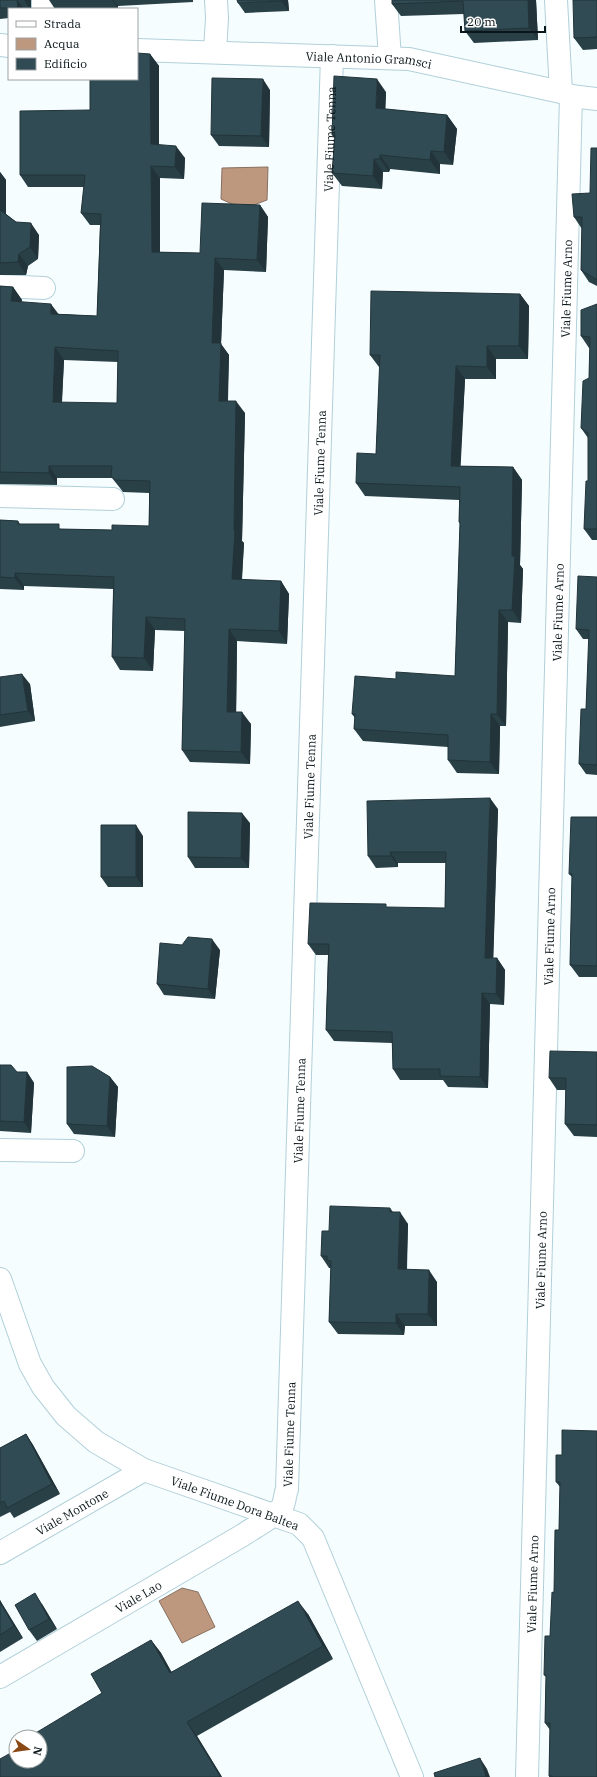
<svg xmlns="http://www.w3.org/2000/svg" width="597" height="1777" font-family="'IBM Plex Serif',serif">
  <rect width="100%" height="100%" fill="#f6fdff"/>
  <path fill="#be977f" stroke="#887060" d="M268,167L267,200L243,209L221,199L222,168Z
    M182,1588L198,1592L215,1627L182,1643L159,1601Z"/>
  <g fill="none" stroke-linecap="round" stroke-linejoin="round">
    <defs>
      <g id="minor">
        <path d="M43,0V9"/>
        <path d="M386,0L390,58"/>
        <path d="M556,0L561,92"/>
        <path d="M0,45L9,46"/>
        <path id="s1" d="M137,50L409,59L561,92L571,96L597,99"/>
        <path d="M215,52L217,18L216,0"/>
        <path d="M0,286L44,288"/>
        <path d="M0,496L113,499"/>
        <path d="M0,1150L73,1151"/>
        <path d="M0,1279L30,1364L43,1387L66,1416L96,1442L144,1470L299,1524L313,1538L412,1777"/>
        <path id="s2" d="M0,1553L144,1470"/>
        <path id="s3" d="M0,1677L243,1535C253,1528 279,1514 283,1505C285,1500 285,1494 287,1489L332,56"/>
        <path id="s4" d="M527,1777L571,96"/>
      </g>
    </defs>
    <use href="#minor" stroke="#b1d0d9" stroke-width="24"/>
    <use href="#minor" stroke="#fff" stroke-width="22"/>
  </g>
  <path fill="#294047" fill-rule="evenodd" d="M0,0H31V9H9V18L0,19Z
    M49,0H193V2L118,6V8L55,9Z
    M288,0L289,11L245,13L238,3Z
    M392,0H536L538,40L474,43L465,31L464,14L401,16L392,4Z
    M597,0V49L583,50L574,38Z
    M150,54L159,66V145L185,158L184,179L160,178V252L200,253L260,205L268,217L266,272L224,270L221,344L229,355L228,401L245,413L242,541L244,543L242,580L281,581L289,594L287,644L237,641L236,712L251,724L250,764L190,762L182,750L185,631L155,630L153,671L120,670L112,657L113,589L24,586V590L0,589V520L18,521L20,524L62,529L112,530L149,526V493L123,492L120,488L112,478H57V485L0,484V286L13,287L22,300L21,302L59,314L97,316L100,225H90L81,213L84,187H28L20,175ZM64,360L118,362L117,403H62Z
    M270,90L269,147L219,146L211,135Z
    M386,92L385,109L447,115L457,129L453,165L440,164V174L390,169L389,172H383L382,189L342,186L332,173L335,138L332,135Z
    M597,148V286L589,282L581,270L582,229L574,217L590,193Z
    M0,172L6,180V214L16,222L39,235L38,259L28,266L26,275H0Z
    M520,294L529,306L528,359H496V379H465L460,466L513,467L522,480L520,565L523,569L521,623L508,622L506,726H500L499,774L457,773L448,760V747L363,741L354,729L355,718L352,714L396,679L455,676L460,524L459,522V500L365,496L356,483L376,454L380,367H379L370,355Z
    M597,304V540H592L584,529L588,481V438L581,428L589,378L590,348H589L581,336Z
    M597,577V775L586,774L579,764L586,709L589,639H583L576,629Z
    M0,677L30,684L35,721L0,727Z
    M498,809L493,958H497L505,970L504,1005L490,1004L488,1088L448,1087L443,1080H400L393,1069L392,1043L334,1041L326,1030L328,955H316L308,944L445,908L446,863H398V867L376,868L368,856Z
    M597,817V977H579L570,965L572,877L569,874Z
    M250,823L249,868H195L188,857Z
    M143,836V887H108L101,877Z
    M220,950L215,999L164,995L157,984Z
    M597,1052V1137L574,1136L565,1124L566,1090H557L549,1078Z
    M0,1065L17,1072H27L34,1083L31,1133L0,1131Z
    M110,1077L118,1087L115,1137L74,1134L67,1124Z
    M390,1208L393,1212L408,1224L407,1270L437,1282V1326H405L404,1335L338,1334L329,1322L331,1268H329L321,1256L329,1231Z
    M26,1434L33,1445L60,1494L14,1518L10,1512L0,1517V1448Z
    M562,1455L597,1777H549V1776L550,1730L545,1723L546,1677L544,1675L550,1636L559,1530L560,1487L556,1482Z
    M0,1600L23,1638L0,1652Z
    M42,1604L57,1629L37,1641L29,1630Z
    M308,1614L333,1659L197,1736L222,1777H0L16,1761L102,1693L151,1640L161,1653L171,1672Z"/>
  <path fill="#22343a" d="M17,0L24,9H19L18,8Z
    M24,0H31V9H30Z
    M112,0H113L118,6V8Z
    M281,0H288L289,11L281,1Z
    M528,0H536L538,40L529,28Z
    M150,54L159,66V156L151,144Z
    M263,79L270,90L269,147L261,136Z
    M377,79L386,92L385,122L376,108Z
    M447,115L457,129L453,165L444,152Z
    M176,146L185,158L184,179L175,167Z
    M431,151L440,164V174L430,160Z
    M380,155L390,169L389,172L380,159Z
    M374,159L383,172L382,189L373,176Z
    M151,166L160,178V264L152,252Z
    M0,172L6,180V220L0,212Z
    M260,205L268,217L266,272L257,260Z
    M31,223L39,235L38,259L30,247Z
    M19,254L28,266L26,275L18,262Z
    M215,258L224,270L221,344L229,355L227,413L219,401L212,343Z
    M13,287L22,300L19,313L11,301Z
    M520,294L529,306L528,359L519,346Z
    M51,304L60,316L51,314Z
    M487,346L496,359V379L487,367Z
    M55,347L64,360L61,415L53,402Z
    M456,366L465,379L460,479L451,466Z
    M236,401L245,413L242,541L244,543L241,591L232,579Z
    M49,466L57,478V485L49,473Z
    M513,467L522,480L520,565L523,569L521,623L512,610V556Z
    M15,573L24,586V590L15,578Z
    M281,581L289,594L287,644L279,631Z
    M499,610L508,622L506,726L497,714Z
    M146,617L155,630L153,671L144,658Z
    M229,629L237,641L236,724L227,712Z
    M22,674L30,684L35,721L28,711Z
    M242,712L251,724L250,764L241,752Z
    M491,714L500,726L499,774L490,762Z
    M490,798L498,809L493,969L485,958Z
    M242,813L250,823L249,868L241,858Z
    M136,825L143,836V887L136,877Z
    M390,852L398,863V867L391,856Z
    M212,939L220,950L215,999L208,989Z
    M497,958L505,970L504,1005L496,994Z
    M482,993L490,1004L488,1088L480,1077Z
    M27,1072L34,1083L31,1133L24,1122Z
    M110,1077L118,1087L115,1137L107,1126Z
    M400,1212L408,1224L406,1282L398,1269Z
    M429,1270L437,1282V1326L428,1314Z
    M396,1314L405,1326L404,1335L396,1323Z
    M26,1434L33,1445L60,1494L52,1484Z
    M35,1593L42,1604L57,1629L49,1619Z
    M0,1600L2,1604L23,1638L14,1626L0,1602Z
    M298,1601L308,1614L333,1659L323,1646Z
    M151,1640L161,1653L180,1687L170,1673Z
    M187,1722L197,1736L222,1777L220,1776Z
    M480,1758L487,1769L490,1777H486Z"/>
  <path fill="#304b53" stroke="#22343a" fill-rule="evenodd" d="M0,0H17L18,8H0Z
    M237,0H281V1L238,3Z
    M392,0H528L529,28L465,31L463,1L392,4Z
    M573,0H597V37L574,38Z
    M137,53L150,54L151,144L176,146L175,167L151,166L152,252L200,253L202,203L260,205L257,260L215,258L212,343H221L219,401H236L234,530H235L232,579L281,581L279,631L229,629L227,712H242L241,752L182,750L185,619L146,617L144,658L112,657L114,577L15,573V578L0,577V520L18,521V524H59V529L112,530V525L149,526L150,481L115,480L111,476L112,466H49V473L0,472V286L13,287L11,301L51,304V314L97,316L101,214L81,213L85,175H20V111L90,110V79H137ZM55,347L118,351L117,403L53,402Z
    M334,76L377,79L376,108L447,115L444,152L431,151L430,160L380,155V159H374L373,176L332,173L335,135H332Z
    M212,78L263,79L261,136L211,135Z
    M591,148H597V280L581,270L582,217H574L572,194L590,193Z
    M0,210L16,222L31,223L30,247L19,254L18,262L0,263Z
    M371,291L520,294L519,346H487V367L456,366L451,466L513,467L512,556H515L512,610H499L497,714H491L490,762L448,760V735L354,729L355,714H352L355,676L396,679V672L455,676L460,522H459L460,487L356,483L357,453L376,454L380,355H370Z
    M597,304V529H584L586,481H588V433L581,428L583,381L589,378L590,337L581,336V310Z
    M578,576L597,577V765L579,764L581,709H586L589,630L576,629Z
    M22,674L28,711L0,715V677Z
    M490,798L485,958H497L496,994L482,993L480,1077L440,1076V1069H393L392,1032L326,1030L329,944H308L310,903L386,904V907L445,908L446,852H390L391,856H368L367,801Z
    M188,812L242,813L241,858L188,857Z
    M571,817H597V966L570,965L572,874H569Z
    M101,825H136V877H101Z
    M188,937L212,939L208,989L157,984L160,943L182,945Z
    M550,1051L597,1052V1125L565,1124L566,1078H549Z
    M0,1065H11L17,1072H27L24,1122L0,1121Z
    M92,1066L110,1077L107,1126L67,1124V1067Z
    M330,1206L390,1208V1212H400L398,1269L429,1270L428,1314H396V1323L329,1322L331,1261L327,1260V1256H321L322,1231H329Z
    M562,1430L597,1431V1777H552V1776H549L550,1723H545L546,1675H544L545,1636H550L552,1592L554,1593L555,1530H559L560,1482H556V1455H562Z
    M26,1434L52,1484L7,1508L4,1501L0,1503V1448Z
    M35,1593L49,1619L29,1630L15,1605Z
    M298,1601L323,1646L187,1722L220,1776L219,1777H0V1759L16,1750V1761H40V1737H29L102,1693L91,1674L151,1640L170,1673Z
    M0,1602L14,1626L0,1635Z
    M480,1758L486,1777H435L434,1773Z"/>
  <g text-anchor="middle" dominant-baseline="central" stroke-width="4" stroke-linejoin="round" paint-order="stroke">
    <g font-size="12" fill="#0a1619" stroke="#fff">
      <text stroke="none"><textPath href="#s1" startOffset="232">Viale Antonio Gramsci</textPath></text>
      <text stroke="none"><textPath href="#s3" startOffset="1699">Viale Fiume Tenna</textPath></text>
      <text stroke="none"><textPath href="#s4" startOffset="1489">Viale Fiume Arno</textPath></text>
      <text stroke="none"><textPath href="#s3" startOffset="1375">Viale Fiume Tenna</textPath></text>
      <text stroke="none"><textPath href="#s4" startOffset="1165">Viale Fiume Arno</textPath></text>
      <text stroke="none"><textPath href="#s3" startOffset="1051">Viale Fiume Tenna</textPath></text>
      <text stroke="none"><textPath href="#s4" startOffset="841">Viale Fiume Arno</textPath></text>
      <text stroke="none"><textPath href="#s3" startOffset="727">Viale Fiume Tenna</textPath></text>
      <text stroke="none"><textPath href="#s4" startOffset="517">Viale Fiume Arno</textPath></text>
      <text stroke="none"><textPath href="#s3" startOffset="403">Viale Fiume Tenna</textPath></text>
      <text transform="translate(235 1503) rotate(20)">Viale Fiume Dora Baltea</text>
      <text stroke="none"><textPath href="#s2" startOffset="83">Viale Montone</textPath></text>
      <text stroke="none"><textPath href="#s4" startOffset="193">Viale Fiume Arno</textPath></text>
      <text stroke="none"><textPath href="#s3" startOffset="160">Viale Lao</textPath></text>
    </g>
  </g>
  <rect x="8" y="8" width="130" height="72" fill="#ffffff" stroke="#9da2a3"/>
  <rect x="16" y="21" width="20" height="6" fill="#ffffff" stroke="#9da2a3"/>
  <text x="44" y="28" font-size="12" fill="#0a1619">Strada</text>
  <rect x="16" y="38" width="20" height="12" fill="#be977f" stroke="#9da2a3"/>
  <text x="44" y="48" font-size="12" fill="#0a1619">Acqua</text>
  <rect x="16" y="58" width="20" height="12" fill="#304b53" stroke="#9da2a3"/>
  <text x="44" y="68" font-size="12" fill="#0a1619">Edificio</text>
  <g transform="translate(28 1749) rotate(103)"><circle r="19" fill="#ffffff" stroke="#9da2a3"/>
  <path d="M0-3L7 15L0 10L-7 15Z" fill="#894814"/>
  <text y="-6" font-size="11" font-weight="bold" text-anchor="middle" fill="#0a1619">N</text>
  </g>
  <path d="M461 26v6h84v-6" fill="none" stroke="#0a1619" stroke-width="2"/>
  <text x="467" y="26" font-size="12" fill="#0a1619" stroke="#ffffff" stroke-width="3" paint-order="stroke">20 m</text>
</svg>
